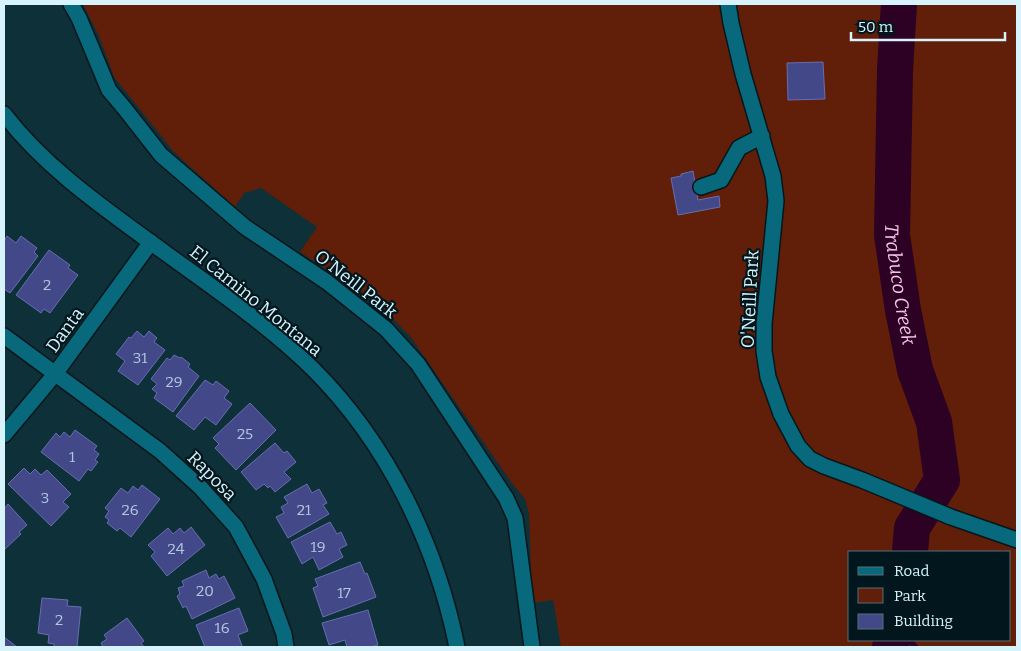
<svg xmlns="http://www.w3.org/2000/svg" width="1021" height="651" font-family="Bitter,serif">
  <rect width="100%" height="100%" fill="#0e3039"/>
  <path fill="#611e08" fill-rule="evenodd" d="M83,4H1017V647H561L553,600L532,603L529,514L525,499L511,482L410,336L375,301L300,252L317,227L261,188L244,193L235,207L174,152L114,77L99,36ZM850,552H1010V640H850Z"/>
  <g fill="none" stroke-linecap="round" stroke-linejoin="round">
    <path stroke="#2c0124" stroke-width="6" d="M910,640L915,647"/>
    <g stroke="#2c0124" stroke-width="36">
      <path id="s1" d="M899,4L895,70L892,235L903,310L915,370L934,422L942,480L912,528L910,552"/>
      <path d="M890,647L892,640"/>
    </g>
  </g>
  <path fill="#434888" stroke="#666eb1" d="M823,62L825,99L788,100L787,63Z
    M693,171L698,200L719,196L720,207L678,215L671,178L681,176V174Z
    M7,236L16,243L21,236L37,248L34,252L38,256L10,293L4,289V241Z
    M49,250L70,265L68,268L78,275L50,313L44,309L41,313L16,295Z
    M137,331L144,337L149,331L157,338L154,342L165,350L138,385L118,371L125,361L116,354L129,337L131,338Z
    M174,355L180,358L181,357L190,364L188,367L199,376L173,412L154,398L157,393L152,389L157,384L151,379L167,358L170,360Z
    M205,380L213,385L216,381L229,391L224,398L232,404L216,425L205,417L194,430L176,416Z
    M250,403L276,430L236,470L215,448L219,444L213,438Z
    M75,430L97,446L94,450L99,454L95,460L98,462L91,471L88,469L79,481L41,452L56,433L60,437L64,432L70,437Z
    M275,443L284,453L287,451L296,462L284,472L291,479L275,492L270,486L268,488L264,484L256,490L241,472Z
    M24,468L30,474L35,469L41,475L47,470L71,494L63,502L69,507L51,526L8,484Z
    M307,484L312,493L319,489L327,503L323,505L329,514L288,538L276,517L284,513L281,507L288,503L284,497Z
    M142,485L160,499L131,537L120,528L117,531L107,523L109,520L105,517L109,511L105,508L121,488L128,493L133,486L138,490Z
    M8,504L27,525L19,532L21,534L4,550V509Z
    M330,522L337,534L341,532L347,545L339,549L343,557L319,570L313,557L302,564L291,542Z
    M191,527L205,545L167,576L151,556L155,552L148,545L168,528L173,534L180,528L184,533Z
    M360,562L365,574L367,573L376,597L323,617L313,588L318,586L315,579Z
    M206,570L209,578L216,574L219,579L224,576L235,598L192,619L186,606L183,608L177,596L180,594L178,588L184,586L182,581Z
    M42,598L68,600L67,606L81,607L77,647H54V644L48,643L49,635L38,633Z
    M239,608L248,631L238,635L242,646L239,647H205L196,625Z
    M368,610L378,645L370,647H347L345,640L329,645L322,623Z
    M127,618L144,641L141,643L144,647H103L101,643L107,639L104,635Z
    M4,637L17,647H4Z"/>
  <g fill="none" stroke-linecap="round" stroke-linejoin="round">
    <defs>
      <path id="minor" d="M71,4L79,18L109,90L125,109L161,155L245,227L327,282L386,329L418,364L506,498L515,518L532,647
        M728,4L731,23L743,74L773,176L776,201L764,324V351L768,377L781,414L798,446L810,459L824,466L862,480L951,517L1017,540
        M4,114C47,170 108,211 164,252C215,289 268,325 313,369C388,444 436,544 457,647
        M701,187L721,180L739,148L762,136
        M4,336L160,451L200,487L236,527L264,579L284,634L286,647
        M4,435L55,374L151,242"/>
    </defs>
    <use href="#minor" stroke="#08161a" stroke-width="18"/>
    <use href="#minor" stroke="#08687c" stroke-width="15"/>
  </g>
  <g text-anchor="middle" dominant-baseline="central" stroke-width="4.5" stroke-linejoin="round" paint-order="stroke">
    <g font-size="15" fill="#b2c8df">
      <text x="47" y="285">2</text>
      <text x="140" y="358">31</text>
      <text x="174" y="382">29</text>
      <text x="245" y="434">25</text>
      <text x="72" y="457">1</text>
      <text x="45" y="498">3</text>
      <text x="130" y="510">26</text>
      <text x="304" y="510">21</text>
      <text x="318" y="547">19</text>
      <text x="176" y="549">24</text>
      <text x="205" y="591">20</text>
      <text x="344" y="593">17</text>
      <text x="59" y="620">2</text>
      <text x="222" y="628">16</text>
    </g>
    <g font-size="18" fill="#d7f3fc" stroke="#02171d">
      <text transform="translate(356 284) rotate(38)">O'Neill Park</text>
      <text transform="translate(750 299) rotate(-87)">O'Neill Park</text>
      <text transform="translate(256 301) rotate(39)">El Camino Montana</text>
      <text transform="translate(65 330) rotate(-54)">Danta</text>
      <text transform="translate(212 476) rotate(45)">Raposa</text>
    </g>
    <g font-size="19" font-style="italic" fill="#f5c5e6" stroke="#02171d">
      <text stroke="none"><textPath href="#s1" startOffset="281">Trabuco Creek</textPath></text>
    </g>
  </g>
  <rect width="1021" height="651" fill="none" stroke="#d7f3fc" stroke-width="10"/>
  <rect x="848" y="551" width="162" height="90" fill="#02171d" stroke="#576f76"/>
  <rect x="858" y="567" width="25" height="8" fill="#08687c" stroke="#576f76"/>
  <text x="894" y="576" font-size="15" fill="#d7f3fc">Road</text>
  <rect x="858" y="588" width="25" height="15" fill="#611e08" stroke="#576f76"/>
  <text x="894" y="601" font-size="15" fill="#d7f3fc">Park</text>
  <rect x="858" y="614" width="25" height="15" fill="#434888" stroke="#576f76"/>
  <text x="894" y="626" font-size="15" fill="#d7f3fc">Building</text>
  <path d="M851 32v8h154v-8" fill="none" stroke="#d7f3fc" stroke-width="2.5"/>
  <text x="858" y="32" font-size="15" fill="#d7f3fc" stroke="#02171d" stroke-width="4" paint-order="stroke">50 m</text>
</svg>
